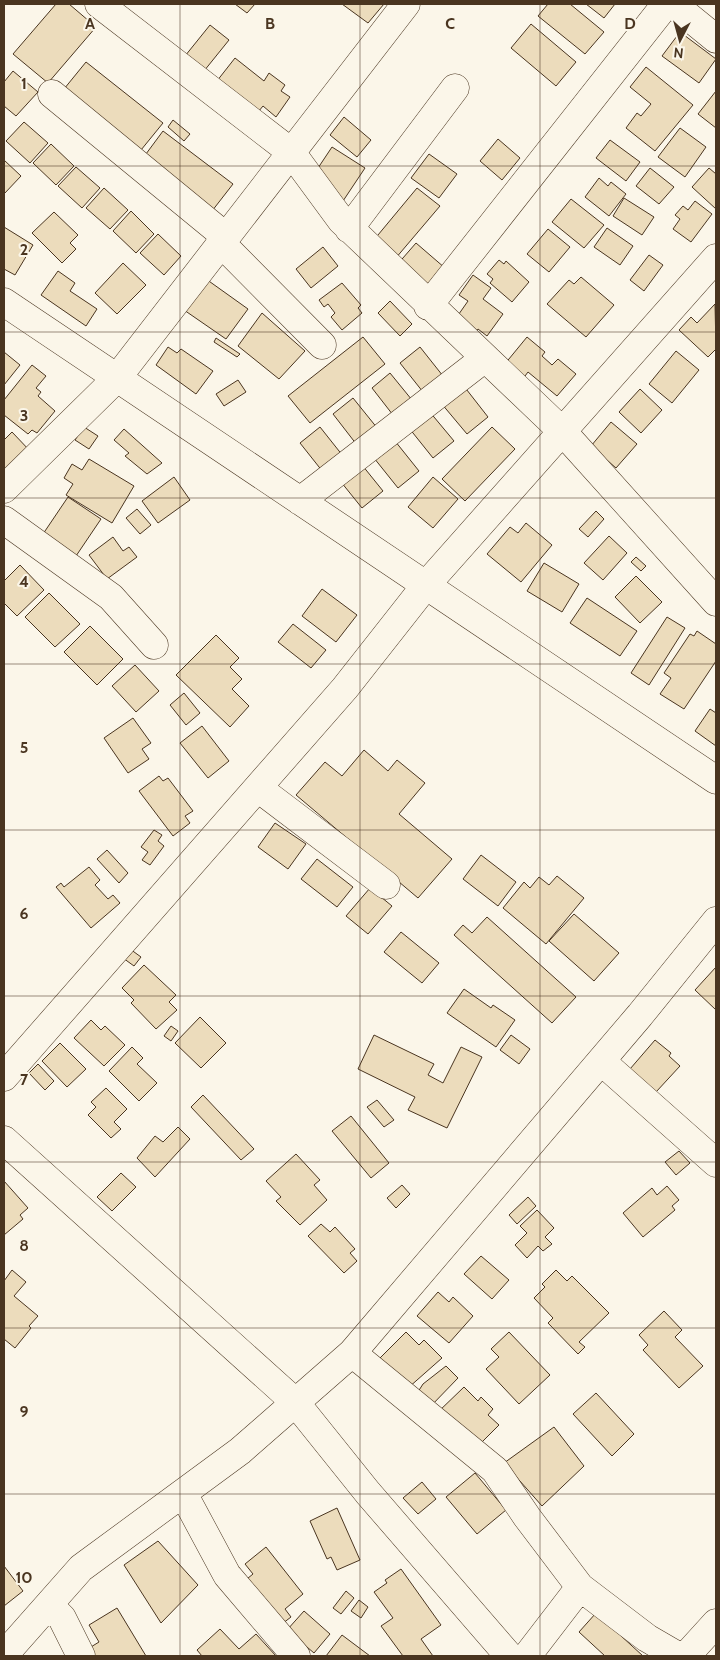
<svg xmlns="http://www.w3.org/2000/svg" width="720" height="1660" font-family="Cabin,sans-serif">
  <rect width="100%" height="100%" fill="#fbf6e9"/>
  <path fill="#ecdcbc" stroke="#4a3520" d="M56,4H69L96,27L48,83L13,54Z
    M235,4H255L247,13Z
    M342,4H384L368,23Z
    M548,4H570L604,32L585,54L538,16Z
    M586,4H615L604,18Z
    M531,24L576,62L556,86L511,48Z
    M210,25L229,40L204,71L185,56Z
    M680,32L716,59L699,83L662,56Z
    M235,58L264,81L269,73L285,85L281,91L290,97L276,117L263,106L254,117L213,86Z
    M86,62L163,123L141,150L64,89Z
    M646,67L693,105L655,151L626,128L637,113L641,116L651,104L630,87Z
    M13,71L38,92L16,116L4,106V82Z
    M716,91V128L698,114Z
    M344,117L371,140L357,157L330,135Z
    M173,120L190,134L184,141L168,127Z
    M24,122L48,143L30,163L6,141Z
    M680,128L706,147L685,177L658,157Z
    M163,131L233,184L212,211L143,158Z
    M498,139L520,158L502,180L480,161Z
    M610,140L640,162L626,181L596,158Z
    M51,144L74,166L56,185L33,163Z
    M332,147L365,168L343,201L316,171Z
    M429,154L457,174L439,198L411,178Z
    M4,160L21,176L4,194Z
    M76,167L100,188L82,208L58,186Z
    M650,168L674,187L659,204L636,186Z
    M709,168L716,174V209L692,187Z
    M599,178L608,186L611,182L626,194L609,216L585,197Z
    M104,188L128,210L110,229L86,208Z
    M417,188L440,206L395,259L373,241Z
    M624,198L654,217L642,235L613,216Z
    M571,199L604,225L584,248L552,222Z
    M695,201L712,214L691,242L673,229L680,219L675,215L683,206L688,210Z
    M131,211L154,234L136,253L113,231Z
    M54,212L78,235L70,243L76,249L62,263L32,233Z
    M4,227L33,245L15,275L4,269Z
    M607,228L633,246L620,265L594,247Z
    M548,229L570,247L549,272L527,254Z
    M158,234L181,256L164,275L140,253Z
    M416,243L445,268L426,291L396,266Z
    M323,247L338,266L311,288L296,269Z
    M649,255L663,265L644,291L630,280Z
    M499,260L504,264L506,261L529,282L512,302L490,283L493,279L487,274Z
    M123,263L146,285L117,314L95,293Z
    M58,271L75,283L70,291L97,309L86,326L41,295Z
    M473,275L491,288L483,299L503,314L487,336L478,329L474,335L454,321L468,301L459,295Z
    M581,277L614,305L586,337L547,304L569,280L574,284Z
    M206,279L248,309L226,339L184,310Z
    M342,283L361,305L358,308L362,313L342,330L331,317L335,313L328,304L324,307L319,300Z
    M390,301L412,324L400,336L378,313Z
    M715,304L716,349L708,357L679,330L691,317L697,323Z
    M262,313L305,351L279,379L238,346Z
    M363,337L385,364L310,423L288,396Z
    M527,337L545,352L542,356L552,365L558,359L576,374L557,396L528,372L522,380L504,365Z
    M216,338L240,354L237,357L214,342Z
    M168,347L177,353L181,349L213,371L196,394L156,365Z
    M420,347L443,376L423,392L400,363Z
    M676,351L699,370L672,403L649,384Z
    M4,352L20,365L4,385Z
    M32,365L46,376L36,388L41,392L38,396L55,411L37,433L32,430L28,434L4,415V400Z
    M390,373L412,400L393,415L372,388Z
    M238,380L246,392L224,406L216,394Z
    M463,385L488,417L467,434L441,403Z
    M640,389L662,410L641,433L619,412Z
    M353,398L378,429L357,445L333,414Z
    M429,411L454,441L433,458L409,428Z
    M611,422L637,444L616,468L591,446Z
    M84,427L98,436L89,449L75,440Z
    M320,427L343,456L323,472L300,443Z
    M492,427L515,449L465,501L442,479Z
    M124,429L162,463L147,474L125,456L129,453L114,440Z
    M12,432L31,452L4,478V440Z
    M395,441L419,471L398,488L374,458Z
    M89,459L134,486L112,523L66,495L73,484L64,478L72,464L82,470Z
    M358,460L383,491L362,508L337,477Z
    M174,477L190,500L158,523L142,501Z
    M433,477L458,499L433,528L408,507Z
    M68,497L101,519L76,556L43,534Z
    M137,509L151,525L140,534L126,518Z
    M596,511L604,519L588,537L579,529Z
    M526,523L552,545L521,582L487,554L510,527L518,533Z
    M609,536L627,553L603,580L584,563Z
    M113,537L123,551L129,547L137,557L107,579L89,555Z
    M636,557L646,566L641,571L631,562Z
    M544,563L579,584L562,612L527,591Z
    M20,565L44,590L17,616L4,603V581Z
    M636,576L662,602L640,623L615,597Z
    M322,589L357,615L336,642L302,616Z
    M49,593L80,624L55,647L25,617Z
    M587,598L637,631L620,656L570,623Z
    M667,617L685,628L649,685L631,673Z
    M293,624L326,650L311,668L278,642Z
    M90,626L123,659L97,685L64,652Z
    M697,631L716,644V661L684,709L660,694L671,678L664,673L690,634L694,636Z
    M216,635L239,658L230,667L242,679L232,689L249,706L230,727L176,675Z
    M135,665L159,691L136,712L112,686Z
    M184,693L200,713L186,725L170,705Z
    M710,709L716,713V746L695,731Z
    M133,718L151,743L142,749L149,759L128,773L104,738Z
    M202,726L229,761L208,778L180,743Z
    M364,750L388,771L397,760L425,783L399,814L452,859L418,898L296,795L325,762L342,776Z
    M159,776L163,781L168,778L193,811L185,816L190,823L173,836L139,791Z
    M275,823L306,844L288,869L258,847Z
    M154,830L162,835L158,841L164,846L150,865L142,860L148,852L141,847Z
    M107,850L128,873L119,883L97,859Z
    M481,855L516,882L498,906L463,879Z
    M317,859L353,887L337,907L301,879Z
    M89,867L100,880L95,885L108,899L113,895L120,903L91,928L56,887L61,883L64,887Z
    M557,876L584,898L546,944L503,908L524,882L530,888L539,877L549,885Z
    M370,888L392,906L368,934L346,916Z
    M574,914L619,953L594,981L549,941Z
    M487,917L576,997L552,1023L454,935L463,925L472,933Z
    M401,932L439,963L422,983L384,952Z
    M130,949L141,957L134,966L123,958Z
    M144,965L176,995L169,1002L177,1010L156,1029L131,1003L134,1000L122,988Z
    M716,967V1010L695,990Z
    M464,989L491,1008L493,1005L515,1020L496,1047L447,1013Z
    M200,1017L226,1043L201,1068L175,1043Z
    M91,1020L101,1030L105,1026L125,1045L104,1066L74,1038Z
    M171,1026L178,1031L171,1041L164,1036Z
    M374,1035L434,1064L428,1075L443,1083L461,1047L482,1057L447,1128L408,1110L415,1097L358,1069Z
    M511,1035L530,1049L519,1064L500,1050Z
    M655,1040L671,1053L669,1056L680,1066L656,1092L630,1069Z
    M60,1043L86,1069L67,1087L42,1061Z
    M132,1047L143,1058L137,1064L157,1083L139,1101L109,1071Z
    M38,1064L54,1081L45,1090L29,1073Z
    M106,1088L127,1109L114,1122L121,1129L111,1138L88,1115L96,1107L91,1102Z
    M203,1095L254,1149L241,1160L191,1107Z
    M377,1100L394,1120L384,1127L367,1107Z
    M351,1116L389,1163L371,1178L332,1131Z
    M178,1127L190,1139L155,1177L137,1158L155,1136L163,1142Z
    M679,1151L690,1163L676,1175L665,1162Z
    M296,1154L320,1180L314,1185L327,1200L300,1225L276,1201L281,1197L266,1181Z
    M121,1173L136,1187L112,1211L97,1197Z
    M4,1181L28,1208L20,1215L23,1219L4,1235Z
    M402,1185L410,1194L396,1208L387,1198Z
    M667,1186L679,1200L672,1206L675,1210L643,1237L623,1213L652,1188L657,1195Z
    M528,1197L536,1206L517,1224L509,1215Z
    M537,1210L554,1228L545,1237L552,1244L543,1251L538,1246L527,1258L515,1245L527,1233L520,1226Z
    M321,1224L330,1232L335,1227L355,1249L350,1253L357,1261L344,1273L308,1236Z
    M481,1256L509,1280L492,1299L464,1274Z
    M12,1270L26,1282L14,1296L38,1316L29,1326L31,1328L15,1348L4,1339V1281Z
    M556,1270L567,1281L572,1276L609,1313L579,1342L585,1347L578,1354L548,1323L553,1318L534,1298L545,1287L542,1284Z
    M438,1292L449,1302L453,1297L473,1316L449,1343L417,1316Z
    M664,1311L682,1330L675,1337L703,1366L679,1388L643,1350L648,1345L639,1335Z
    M406,1332L419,1345L424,1340L442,1358L408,1388L376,1362Z
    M509,1332L550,1375L519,1404L486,1369L499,1357L491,1349Z
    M446,1366L458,1378L429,1408L416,1395L423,1384Z
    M464,1387L478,1401L481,1397L493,1409L488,1415L499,1425L474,1450L437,1413Z
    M596,1393L634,1434L612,1456L573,1414Z
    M554,1427L584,1466L542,1506L504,1463Z
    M475,1473L506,1510L477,1534L446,1497Z
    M422,1482L436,1499L418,1514L403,1498Z
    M337,1508L360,1560L337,1570L331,1557L327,1559L310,1521Z
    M158,1541L198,1585L161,1623L124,1565Z
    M266,1547L303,1594L285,1609L291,1617L278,1627L242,1583L253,1574L245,1564Z
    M4,1566L23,1591L4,1606Z
    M401,1569L441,1625L421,1639L433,1656H403L381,1626L393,1618L374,1592L387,1583L385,1580Z
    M346,1591L354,1598L341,1614L333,1608Z
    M359,1600L368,1607L361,1618L351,1611Z
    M117,1608L146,1656H89L86,1650L99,1642L89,1625Z
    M304,1611L330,1634L314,1653L287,1630Z
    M596,1613L643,1656H605L579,1632Z
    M220,1629L239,1649L256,1634L276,1656H202L197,1650Z
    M342,1635L370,1656H326Z"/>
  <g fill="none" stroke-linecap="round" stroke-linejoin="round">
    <defs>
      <path id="minor" d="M99,4L291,152L341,220L562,431L716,602
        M673,4L716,39
        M52,94L225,236
        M349,229L455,88
        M220,242L322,345
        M4,302L716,780
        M428,306L666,4
        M4,489L117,378L406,4
        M300,501L485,358
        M4,520L111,597L154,645
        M258,788L386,885
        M601,1061L716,1163
        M4,1077L345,688L426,585L716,258
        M4,1140L295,1402L368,1493L509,1656
        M352,1353L495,1470L527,1517L580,1587L647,1638L678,1656
        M183,1493L227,1575L296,1656
        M49,1605L62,1618L81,1656
        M4,1655L81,1568L240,1451L352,1353L640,1015L716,921
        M527,1656L580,1587
        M686,1656L716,1623"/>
    </defs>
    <use href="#minor" stroke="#4a3520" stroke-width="29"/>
    <use href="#minor" stroke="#fbf6e9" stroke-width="28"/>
  </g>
  <path fill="none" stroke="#4a3520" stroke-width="1" stroke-opacity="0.55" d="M180,4V1656M360,4V1656M540,4V1656M4,166H716M4,332H716M4,498H716M4,664H716M4,830H716M4,996H716M4,1162H716M4,1328H716M4,1494H716"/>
  <g font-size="16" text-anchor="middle" font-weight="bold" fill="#4a3520" stroke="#fbf6e9" stroke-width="4" stroke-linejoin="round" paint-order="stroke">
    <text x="90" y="29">A</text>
    <text x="270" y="29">B</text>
    <text x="450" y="29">C</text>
    <text x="630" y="29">D</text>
    <text x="24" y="89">1</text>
    <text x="24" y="255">2</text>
    <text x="24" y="421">3</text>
    <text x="24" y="587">4</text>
    <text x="24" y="753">5</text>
    <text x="24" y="919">6</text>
    <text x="24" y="1085">7</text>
    <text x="24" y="1251">8</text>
    <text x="24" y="1417">9</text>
    <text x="24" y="1583">10</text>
  </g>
  <rect width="720" height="1660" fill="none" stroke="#4a3520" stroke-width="10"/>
  <g transform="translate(680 40) rotate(186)" stroke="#fbf6e9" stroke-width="4" paint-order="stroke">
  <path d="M0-4L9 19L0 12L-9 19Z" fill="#4a3520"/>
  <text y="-8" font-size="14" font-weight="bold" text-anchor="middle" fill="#4a3520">N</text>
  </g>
</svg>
